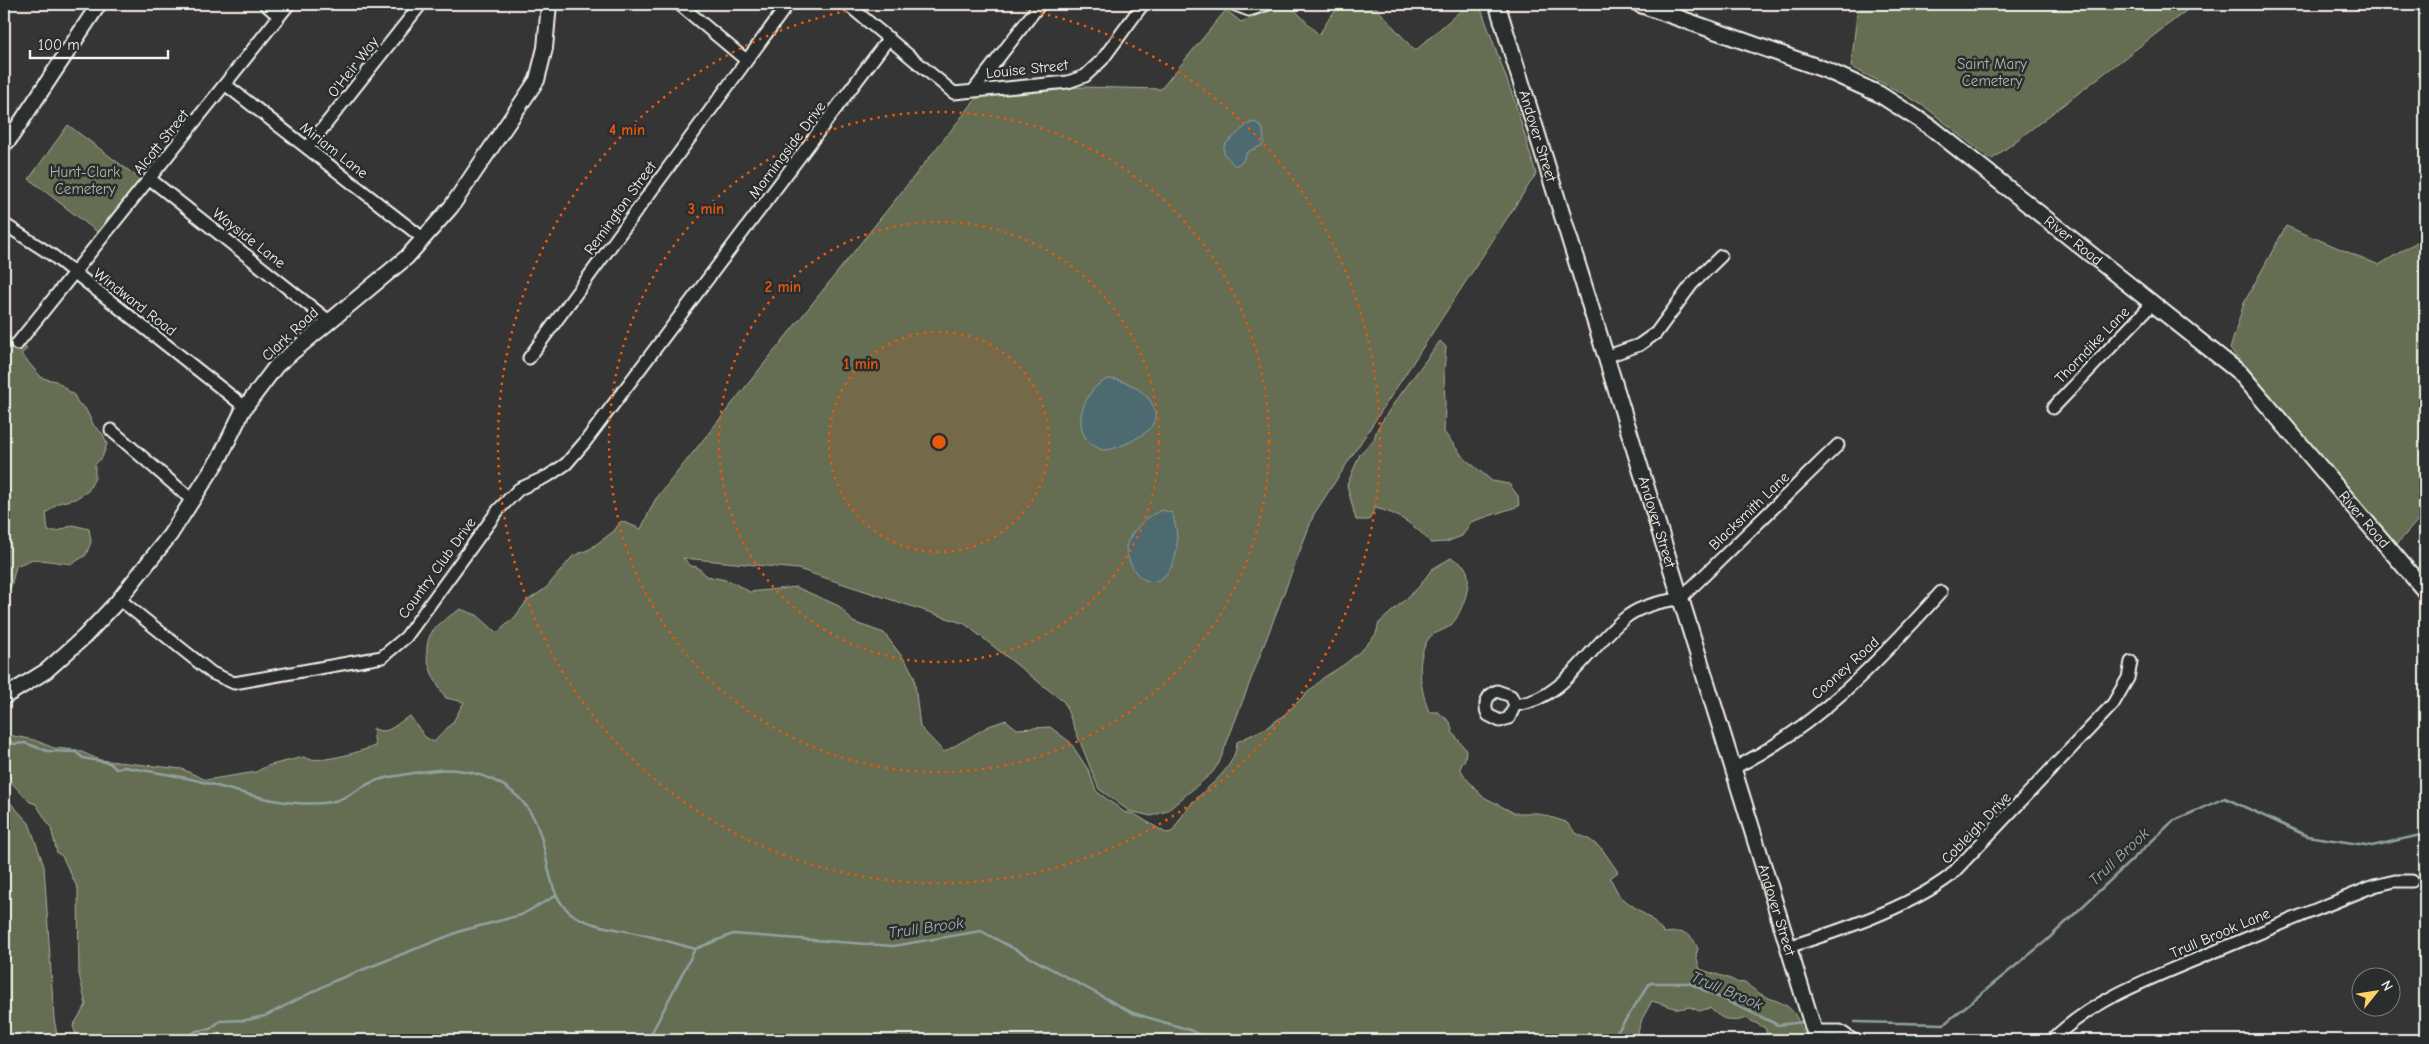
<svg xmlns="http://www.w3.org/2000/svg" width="2429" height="1044" font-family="'Comic Neue',sans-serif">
  <rect width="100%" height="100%" fill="#363536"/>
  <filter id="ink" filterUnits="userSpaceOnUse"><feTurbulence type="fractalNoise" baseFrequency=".02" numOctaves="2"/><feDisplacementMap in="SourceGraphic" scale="10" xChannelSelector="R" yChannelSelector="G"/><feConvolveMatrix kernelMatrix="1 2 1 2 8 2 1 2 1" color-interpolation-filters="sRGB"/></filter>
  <g filter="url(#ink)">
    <path fill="#656d53" stroke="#acaf9e" d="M1277,4H1289L1319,35C1338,4 1336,4 1373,4L1415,51L1467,5L1480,6L1515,102L1536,174L1314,514L1219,763L1212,773L1167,811L1151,816L1129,811L1099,789L1064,702L965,624L798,569L683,558L691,566L697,567L707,576L730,581L750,592L796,587L839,606L853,622L884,633L907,663L914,676L920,727L944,752L989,726L1006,720L1017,729L1050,727L1070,742L1089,771L1096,791L1124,812L1134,814L1166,833L1172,832C1178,822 1185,811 1192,803C1210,784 1235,769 1237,742L1266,728L1284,715L1323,678L1345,664L1363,649L1376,634L1379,623L1418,588L1432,569L1451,558C1455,560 1462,563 1464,566C1475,579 1462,612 1452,624C1446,631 1431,632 1427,641C1415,663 1421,690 1429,712H1438L1450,722L1453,733L1466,750L1465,759L1460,768L1465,777L1482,796L1514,813H1537L1566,822L1576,833L1590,840L1602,849L1618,872L1610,878L1620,897L1650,918L1664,933C1683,931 1691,931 1698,949L1696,955L1700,969C1712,974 1728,976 1738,983L1745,982C1774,1011 1792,989 1805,1040H1769L1765,1028L1746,1018C1731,1024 1721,1019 1710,1008L1699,1011L1690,1007L1678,1009L1652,1001L1642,1019L1638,1032L1646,1040H78L73,1026L86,1005L79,974L78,889L62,856L57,853L51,828L36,804L30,802L4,775V734L34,740L54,748L77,750L100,760L182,769L206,780L256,772L267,766L303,757C318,765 359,752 375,746L373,728C388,737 396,723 410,716L425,737L434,742L453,722L464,702L446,698C433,680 419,653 432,632C438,623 452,615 460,609L477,615L497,633L515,617L527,601L546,588L573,556L590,549L614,531L621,521L641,529L655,500L980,94L1082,87L1161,89L1226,10L1241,22L1268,11Z
      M1858,4H2195L1991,160L1928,109L1904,94L1851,67Z
      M68,125L140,179L100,234L29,179Z
      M2286,226L2379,265L2425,237V512L2397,544L2230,349L2244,303Z
      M4,333L27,349L21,354L42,378L56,381L74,395L78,403L85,408L94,426L103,434L107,444L102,458L95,464V478L88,491L75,499L58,503L46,513L48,531H58L73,525L89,529L91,542L86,555L72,564L33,559L16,566L11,587L4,595Z
      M1440,341L1446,347L1444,372L1445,406L1444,432L1463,457L1492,481L1509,484L1518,496L1519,506L1471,522L1462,536L1446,542L1431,543C1416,526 1398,513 1375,508L1369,520H1356L1347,485L1360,454L1374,439L1377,429L1392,406Z
      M4,796L29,823L44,866L54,1019L58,1040H4Z"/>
    <path fill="#4d6b70" stroke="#90a1a0" d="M1255,122L1263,129L1264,142L1261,146L1247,152L1242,162L1235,166L1224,154V145L1248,124Z
      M1108,379C1128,378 1164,400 1153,424C1149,435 1114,451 1103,450C1099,449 1096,447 1093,445C1069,429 1084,388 1108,379Z
      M1162,510L1172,513C1179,532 1181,564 1162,578C1142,592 1126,561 1126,546C1131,530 1147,516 1162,510Z"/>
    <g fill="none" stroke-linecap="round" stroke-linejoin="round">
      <path stroke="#90a1a0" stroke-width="2.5" d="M4,737L14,744L25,743L47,751L76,752L83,758L110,763L116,769L124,767C149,771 175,775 199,781C240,792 288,809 331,802C348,799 359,787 375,781C385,777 397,776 408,774C441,768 461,766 493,780C565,813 531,890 575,916C594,927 619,929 640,934C659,938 677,944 695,949
        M1855,1022L1944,1024L2046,941L2173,821L2225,798L2307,836L2372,846L2425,834
        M185,1040L196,1031L210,1029L220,1021L246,1020L265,1016L334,981L461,931L521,915L557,895
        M648,1040L695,949L733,934L893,946L981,931L1133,1013L1190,1030L1210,1040
        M1612,1040L1650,983H1689L1778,1025L1803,1022"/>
      <defs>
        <path id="minor" d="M265,4L279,16
          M679,4L746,60
          M847,4L954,93L1068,82L1085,76L1102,60L1143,4
          M1233,4L1249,10L1268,4
          M226,85L424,239
          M973,91L1040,4
          M307,148L421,4
          M150,179L329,321
          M4,224L52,255L245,407
          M17,344L289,4
          M1605,357L1639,345L1656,333L1692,284L1721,256
          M529,358L788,4
          M2053,408L2153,303
          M111,430L192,500
          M119,599L212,673L234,683L382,657L406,637L499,509L519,489L548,476L566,464L585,442L889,38
          M1515,705L1509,718L1500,721L1488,715C1483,704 1487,695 1497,691L1511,696L1515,705C1566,700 1591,642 1629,615C1644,605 1663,601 1680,599L1838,445
          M1732,769C1816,728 1880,660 1941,592
          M1788,947C1839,931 1908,908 1950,876L2113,704L2128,678L2131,662
          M1814,1031H1840L1853,1040
          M2052,1040C2093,999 2152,978 2204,956C2261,932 2317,909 2374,886L2395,881H2412"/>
        <path id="tertiary" d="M4,144L9,140L99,4
          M4,697L46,671L84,637L117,602L170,535L220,457L243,410L277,365L407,257L451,207L537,80L545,48L549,4"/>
        <g id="secondary">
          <path id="s1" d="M1497,4L1817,1040"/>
          <path id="s2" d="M1639,4L1826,70L1879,94L1932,128L2240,373L2425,591"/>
        </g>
      </defs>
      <use href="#minor" stroke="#f4f1e8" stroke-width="15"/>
      <use href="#tertiary" stroke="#f4f1e8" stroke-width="18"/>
      <use href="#secondary" stroke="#f4f1e8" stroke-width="19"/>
      <use href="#minor" stroke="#2a2d2e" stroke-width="11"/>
      <use href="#tertiary" stroke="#2a2d2e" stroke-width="14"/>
      <use href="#secondary" stroke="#2a2d2e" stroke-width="15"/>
    </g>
  </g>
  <circle cx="939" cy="442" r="110" fill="#e8590c" fill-opacity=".12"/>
  <g fill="none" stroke="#e8590c" stroke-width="2.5" stroke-dasharray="2.5 5">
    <circle cx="939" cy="442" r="110"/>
    <circle cx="939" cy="442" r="220"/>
    <circle cx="939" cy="442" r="330"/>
    <path d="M989 4A441 441 0 1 1 889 4"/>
  </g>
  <g text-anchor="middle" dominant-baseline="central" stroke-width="5" stroke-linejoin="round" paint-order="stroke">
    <g font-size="15" fill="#b4b6a5" stroke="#2a2d2e">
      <text x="1992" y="64">Saint Mary<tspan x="1992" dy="17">Cemetery</tspan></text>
      <text x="85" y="172">Hunt-Clark<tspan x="85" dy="17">Cemetery</tspan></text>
    </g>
    <g font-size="15" fill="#f4f1e8" stroke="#2a2d2e">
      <text transform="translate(353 67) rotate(-52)">O'Heir Way</text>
      <text transform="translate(1027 69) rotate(-6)">Louise Street</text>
      <text stroke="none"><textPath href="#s1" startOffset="138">Andover Street</textPath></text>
      <text transform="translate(161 142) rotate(-51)">Alcott Street</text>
      <text transform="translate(334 150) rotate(38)">Miriam Lane</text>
      <text transform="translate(787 150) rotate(-53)">Morningside Drive</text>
      <text transform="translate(620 208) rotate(-54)">Remington Street</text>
      <text transform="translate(249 238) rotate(38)">Wayside Lane</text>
      <text stroke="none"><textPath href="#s2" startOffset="500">River Road</textPath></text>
      <text transform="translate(135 302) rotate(38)">Windward Road</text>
      <text transform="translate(290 334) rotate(-43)">Clark Road</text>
      <text transform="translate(2092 345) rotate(-46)">Thorndike Lane</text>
      <text transform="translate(1749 511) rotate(-44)">Blacksmith Lane</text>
      <text stroke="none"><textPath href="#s2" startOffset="905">River Road</textPath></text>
      <text stroke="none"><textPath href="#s1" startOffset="542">Andover Street</textPath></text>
      <text transform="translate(437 568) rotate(-54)">Country Club Drive</text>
      <text transform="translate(1845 668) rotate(-42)">Cooney Road</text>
      <text transform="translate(1976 828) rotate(-46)">Cobleigh Drive</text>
      <text stroke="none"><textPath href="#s1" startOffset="948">Andover Street</textPath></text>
      <text transform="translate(2220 933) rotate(-23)">Trull Brook Lane</text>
    </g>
    <g font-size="16" font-style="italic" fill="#a9b5b2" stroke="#2a2d2e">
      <text transform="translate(2119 857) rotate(-43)">Trull Brook</text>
      <text transform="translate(926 928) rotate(-8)">Trull Brook</text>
      <text transform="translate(1727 991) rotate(23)">Trull Brook</text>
    </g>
  </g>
  <circle cx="939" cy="442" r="8" fill="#e8590c" stroke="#2a2d2e" stroke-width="2.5"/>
  <g font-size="15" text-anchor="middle" font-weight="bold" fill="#e8590c" stroke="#2a2d2e" stroke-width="5" stroke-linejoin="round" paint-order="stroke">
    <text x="627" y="135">4 min</text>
    <text x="706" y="214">3 min</text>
    <text x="783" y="292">2 min</text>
    <text x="861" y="369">1 min</text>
  </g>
  <rect width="2429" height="1044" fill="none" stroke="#2a2d2e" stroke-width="20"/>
  <rect x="10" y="10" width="2409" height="1024" fill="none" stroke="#f4f1e8" stroke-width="2" filter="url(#ink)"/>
  <g transform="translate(2376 992) rotate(60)"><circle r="24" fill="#2a2d2e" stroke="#7b7b78"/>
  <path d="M0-4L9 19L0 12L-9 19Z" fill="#ffd166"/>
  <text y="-8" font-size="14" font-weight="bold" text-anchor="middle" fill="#f4f1e8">N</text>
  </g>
  <path d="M30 50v8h138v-8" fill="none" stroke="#f4f1e8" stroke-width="2.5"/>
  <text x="38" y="50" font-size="15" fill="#f4f1e8" stroke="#2a2d2e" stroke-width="4" paint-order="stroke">100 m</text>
</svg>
